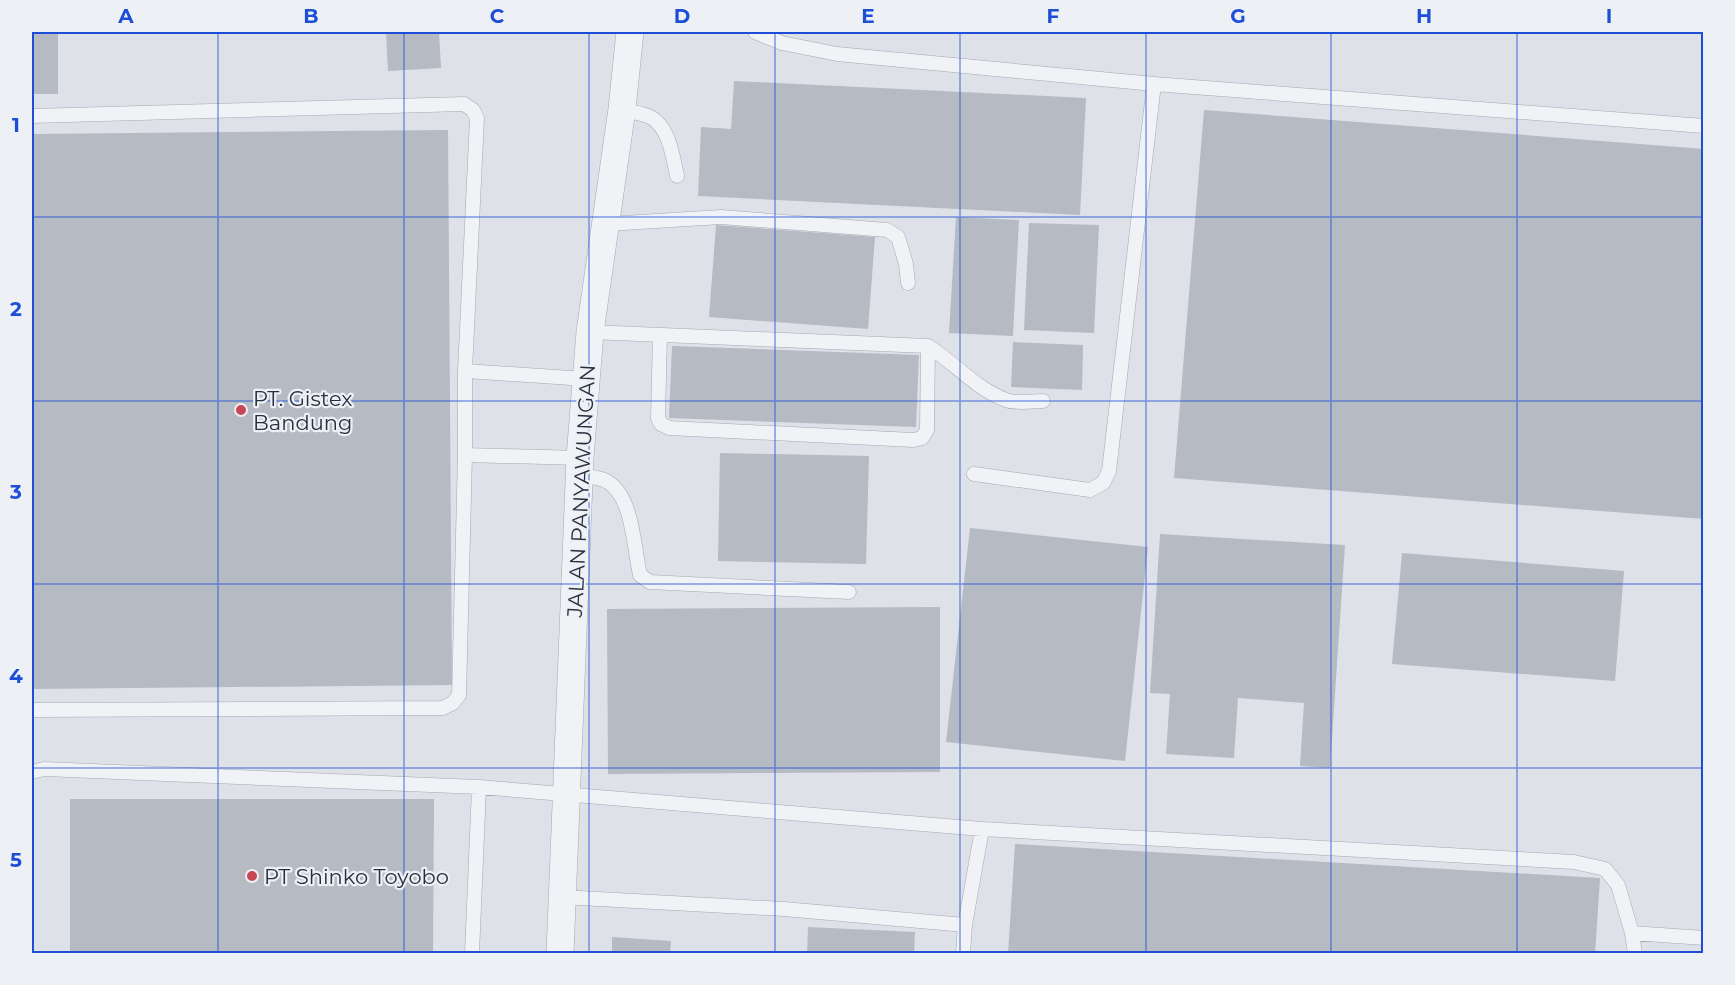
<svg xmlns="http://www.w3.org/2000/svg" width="1735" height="985" font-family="Montserrat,sans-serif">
  <rect width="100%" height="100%" fill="#dee1e7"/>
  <path fill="#b5bac3" d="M32,32H58V94H32Z
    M386,32H439L441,68L388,71Z
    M734,81L1086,98L1080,215L698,196L701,127L731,129Z
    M1204,110L1704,149V519L1174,478Z
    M448,130L452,685L32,689V134Z
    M956,217L1019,220L1013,336L949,333Z
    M1029,223L1099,225L1094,333L1024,330Z
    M716,225L875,237L868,329L709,317Z
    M1013,342L1083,345L1082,390L1011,387Z
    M672,346L919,355L916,427L669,418Z
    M720,453L869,456L866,564L718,561Z
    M970,528L1148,547L1125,761L946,742Z
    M1160,534L1345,545L1330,768L1300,766L1304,703L1238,698L1234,758L1166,754L1170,694L1150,693Z
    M1402,553L1624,571L1615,681L1392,664Z
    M940,607V772L608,774L607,609Z
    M70,799H434L433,954H70Z
    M1015,844L1600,878L1595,954H1008Z
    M808,927L915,932L914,954H807Z
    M612,937L671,941L670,954H612Z"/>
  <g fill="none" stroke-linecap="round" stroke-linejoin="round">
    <defs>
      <path id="service" d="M755,32L782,43L837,54L1154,84L1704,126
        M622,109C630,112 642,113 650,117C669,126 673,157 677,176
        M32,116L464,104L473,110L477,118L465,371V455
        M607,224L721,217L887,230L898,237L906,264L908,283
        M590,332L928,346C955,363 976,389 1006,400C1016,404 1032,401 1043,401
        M660,335L658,418L661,424L669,428L913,440L922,438L927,430L928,346
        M465,371L586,379
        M974,474L1090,490L1103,483L1109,471L1154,84
        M580,475C588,477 601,477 608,482C633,497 634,549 640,575L650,582L849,592
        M32,710L443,708L453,703L459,695L465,455L580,458
        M32,772L44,769L479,787L472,954
        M479,787L982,829L1574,862L1605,869L1618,885L1632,933L1704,938
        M561,897L784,909L965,925
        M1632,933L1635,954
        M963,954L965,925L982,829"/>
      <path id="minor" d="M560,954L580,458L590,332L622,109L630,32"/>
    </defs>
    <use href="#service" stroke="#a4a8b1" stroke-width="15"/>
    <use href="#minor" stroke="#a4a8b1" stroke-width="28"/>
    <use href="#service" stroke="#f0f2f5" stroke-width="14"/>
    <use href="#minor" stroke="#f0f2f5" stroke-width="27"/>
  </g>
  <path fill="none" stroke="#1d4ed8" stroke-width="1.5" stroke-opacity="0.55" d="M218,32V954M404,32V954M589,32V954M775,32V954M960,32V954M1146,32V954M1331,32V954M1517,32V954M32,217H1704M32,401H1704M32,584H1704M32,768H1704"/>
  <g fill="#c74757" stroke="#edf0f5" stroke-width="2">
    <circle cx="241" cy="410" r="6"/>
    <circle cx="252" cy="876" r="6"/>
  </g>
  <g text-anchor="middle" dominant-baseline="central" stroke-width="4.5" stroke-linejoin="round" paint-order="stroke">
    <g font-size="21" fill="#282f3d" stroke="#edf0f5" text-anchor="start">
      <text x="253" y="398">PT. Gistex<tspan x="253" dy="24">Bandung</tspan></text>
      <text x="264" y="876">PT Shinko Toyobo</text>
    </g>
    <g font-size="21" fill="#282f3d" stroke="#edf0f5">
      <text transform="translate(581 491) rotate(-87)">JALAN PANYAWUNGAN</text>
    </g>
  </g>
  <rect width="1735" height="985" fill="none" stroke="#edf0f5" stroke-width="66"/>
  <rect x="33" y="33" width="1669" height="919" fill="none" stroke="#1d4ed8" stroke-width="2"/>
  <g font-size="20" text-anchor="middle" font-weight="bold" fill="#1d4ed8">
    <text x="126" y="23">A</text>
    <text x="311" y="23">B</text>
    <text x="497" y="23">C</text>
    <text x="682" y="23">D</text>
    <text x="868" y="23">E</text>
    <text x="1053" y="23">F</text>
    <text x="1238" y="23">G</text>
    <text x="1424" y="23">H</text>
    <text x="1609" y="23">I</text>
    <text x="16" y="132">1</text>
    <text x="16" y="316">2</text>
    <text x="16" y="499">3</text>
    <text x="16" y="683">4</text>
    <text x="16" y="867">5</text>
  </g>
</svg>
